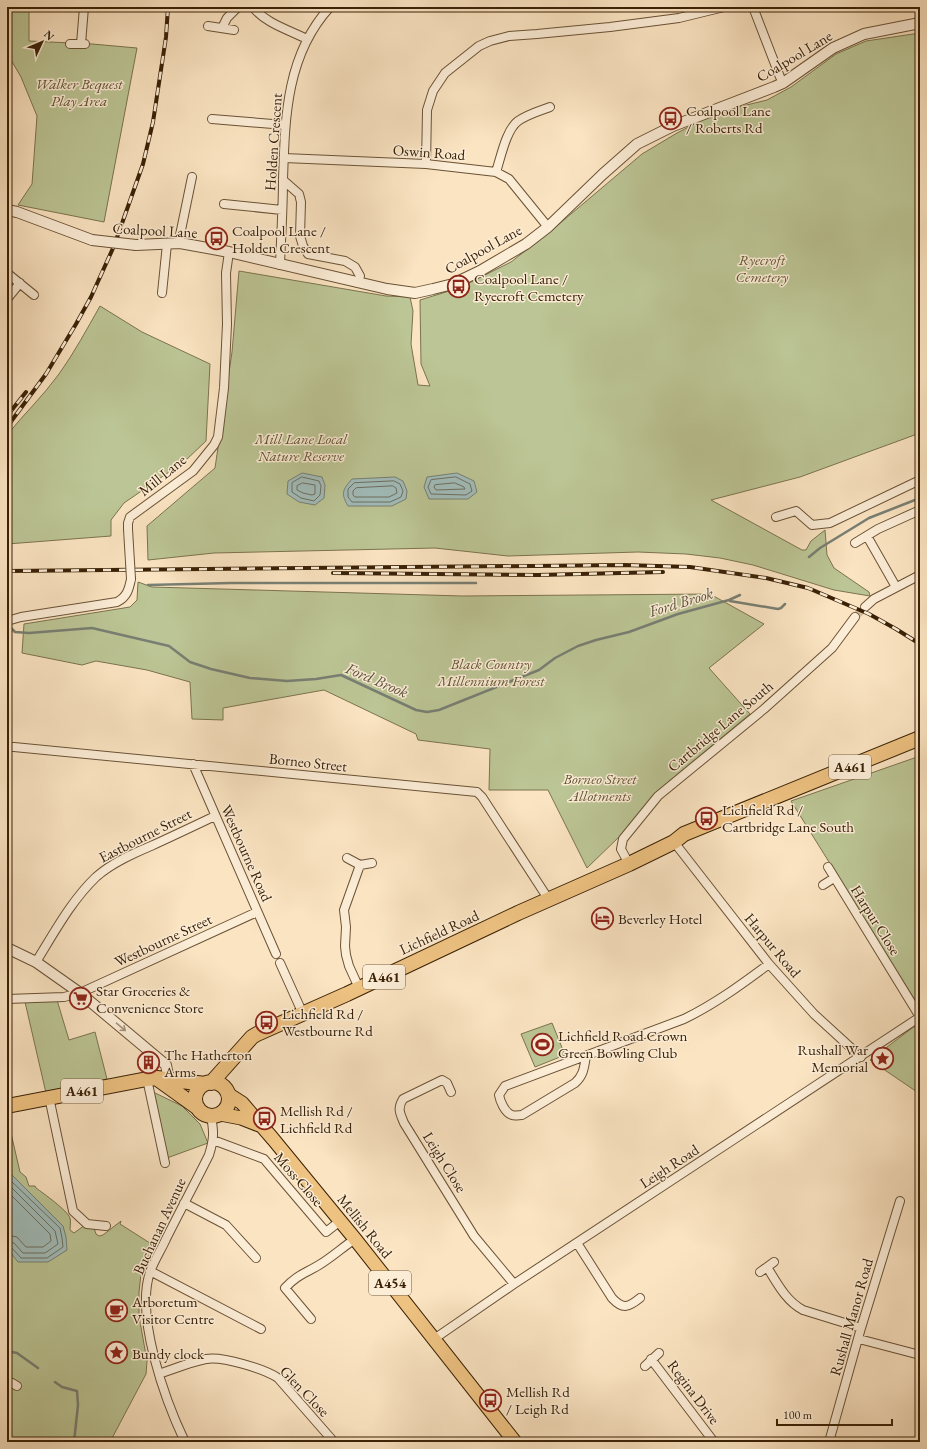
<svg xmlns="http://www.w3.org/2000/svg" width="927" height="1449" font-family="'EB Garamond',serif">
  <rect width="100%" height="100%" fill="#fbe4c2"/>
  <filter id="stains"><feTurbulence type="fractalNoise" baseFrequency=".005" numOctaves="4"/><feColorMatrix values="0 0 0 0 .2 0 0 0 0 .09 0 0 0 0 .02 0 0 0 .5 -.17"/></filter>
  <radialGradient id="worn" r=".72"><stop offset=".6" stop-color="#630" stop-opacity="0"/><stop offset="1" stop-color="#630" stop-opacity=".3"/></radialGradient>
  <path fill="#bcc595" stroke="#7b734e" d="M7,7H29V41L92,44L137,48L104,222L18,205L32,184L37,116L21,77L7,53Z
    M920,33V433L800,477L711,500L802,550H806L811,541L825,530L827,555L834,568L869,592L870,596L834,590L753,565L720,558L686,554L638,552L508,556L435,548L214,553L148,560L147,526L215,468L232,352L239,271L386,296L410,297L413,311L411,344L418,385L430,386L421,364L420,300L459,288L511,262L552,230L642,154L677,133L706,118L726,110L767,100L791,87L836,54L866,41Z
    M100,306L142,332L210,364L206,441L185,461L124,503L111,520V536L7,544V435C24,414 43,396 59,374C74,353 87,329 100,306Z
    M138,582L152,587L462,596L710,594L764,624L709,668L750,714L655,793L621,835L587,868L548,790H489L490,749L418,740L416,734L324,690L223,708V720L192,719L190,682L147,670L96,661L82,665L22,653L24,624L130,607L137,600Z
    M920,756V1008L791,801Z
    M57,1000L69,1040L95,1032L107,1079L46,1093L25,1002Z
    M920,1022V1094L870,1060Z
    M552,1023L565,1055L535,1067L521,1034Z
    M149,1090L182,1106L200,1124L208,1143L167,1158Z
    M7,1116L20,1172L26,1177L29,1186H35L36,1188C43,1193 68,1211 70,1218C71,1222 70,1226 70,1230L74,1233L85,1225L94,1228L96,1234L99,1236L103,1235L121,1221L120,1224L153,1245L141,1274L139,1292V1316L147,1361L146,1374L110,1442H7V1386L9,1380L7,1377Z"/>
  <path fill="#a1bdbb" stroke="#787f73" d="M302,473L322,477L325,485L324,498L315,505L299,502L287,494L288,481Z
    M457,473L474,481L477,492L468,499H429L424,487L427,477Z
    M395,477L403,481L407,491L406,499L392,506H348C341,494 342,490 352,479Z
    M9,1172L63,1226L66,1237L67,1250L48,1262H18L7,1248V1173Z"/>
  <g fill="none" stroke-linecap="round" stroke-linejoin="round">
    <path stroke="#6e6f60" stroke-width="1" d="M302,477L319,481L321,486L320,495L314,501L301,498L292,492V483Z
      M456,477L470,484L472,491L466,495L431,494L428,487L431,480Z
      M394,481L400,484L403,491L401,497L390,502H352L348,497V489L354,483Z
      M303,483L315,485V494L312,495L303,493L297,490V486Z
      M455,483L464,487L465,489L436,490L434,487L435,485Z
      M393,486L396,488L397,493L389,497H355L353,495V491L356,488Z
      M7,1177L60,1228L62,1238L63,1247L47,1258H21L11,1247L7,1246
      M7,1183L55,1231L58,1244L45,1253H23L14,1243L7,1241
      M7,1191L50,1234L51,1241L43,1247H26L17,1237L7,1235"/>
    <path stroke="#787f73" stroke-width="2.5" d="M809,557L820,548L869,518L920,498
      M148,585L231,583H476
      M730,601L778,609L781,608L785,604
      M7,624L15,632L29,633L92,628L169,646L190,662L211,669L250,678L287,681L316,679L341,675L416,710L427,712L439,710L539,670L555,658L578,646L596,640L629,632L678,614L729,600L740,595
      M7,1351L17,1353L38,1368
      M55,1382L62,1387L77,1391L78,1405L74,1442"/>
    <path stroke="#d4bd9c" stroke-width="8" stroke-dasharray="8 4" stroke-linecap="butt" d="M855,617L865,607"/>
    <defs>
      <path id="minor" d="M253,7C265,23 289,30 307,39
        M753,7L780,77
        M208,26L234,30
        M222,28L227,18L238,7
        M70,44H85
        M81,44L84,7
        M212,119L285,125
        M284,158L426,164L496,172L509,179L548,227
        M426,164L427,110L433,91L445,73L479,46L490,41L509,36L537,34L610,27L679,18L724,7
        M496,172C501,157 506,130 518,121C528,114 539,111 550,107
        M283,180L299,194L301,202L300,236L303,246L308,254L345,261L355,267L360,276L358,283
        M224,204L282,210
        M180,243V235L192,177
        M280,265C281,237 283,208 283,180C285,118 286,55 330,7
        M7,273L34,295
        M162,293L167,244
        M7,299L20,283
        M776,517L796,511L812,525L830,523L920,480
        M128,529V523L130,517L193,471L214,445L218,437L224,388L227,324L226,273L229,252
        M867,536L896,587
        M855,543L878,529L920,510
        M865,607L874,599L920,575
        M7,621L21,617L117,602C127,597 129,589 131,579
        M7,747H14L477,792L482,797L549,900
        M193,764L276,954
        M674,842L769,964L814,1014L861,1057
        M347,858L360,865L372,863
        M629,864L621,849L623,839L658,796L764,709L832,648L855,617
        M823,885L834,878
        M36,962C54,933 71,901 96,877C112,863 132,854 151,846C173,836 194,826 215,816
        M280,963L303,1014
        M359,988L349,966L346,955L345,946L346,927L344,910L360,865
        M7,999L64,997L80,993L257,912
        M586,1056C584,1067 584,1075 575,1083L522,1115C519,1115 515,1116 512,1115C505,1113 500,1101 499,1095L505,1086L684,1019C715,1004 742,984 769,964
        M147,1079L165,1163
        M451,1092L447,1083L442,1080L403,1099C397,1109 400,1113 404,1123L474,1236L514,1284
        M49,1097L73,1211L87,1224L106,1226
        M213,1140L264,1159L326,1232L335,1225
        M184,1203L226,1225L256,1258
        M577,1243L612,1298C623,1310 629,1307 640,1298
        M767,1267C777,1283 786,1301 803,1310L861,1328
        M150,1271L261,1329
        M760,1272L774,1262
        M311,1319L285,1288C297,1275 304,1274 319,1265C331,1258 343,1247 355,1239
        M434,1339L514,1284L920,1017L828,867
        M859,1339L920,1355
        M651,1359L714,1442
        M645,1366L659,1353
        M159,1374C174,1369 190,1362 206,1359C223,1356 264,1369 278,1378L334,1442
        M7,1382L12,1383L17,1386
        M185,1442C165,1400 135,1317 150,1272C154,1261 161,1250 166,1239C180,1211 195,1183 209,1155C214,1139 214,1132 211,1116
        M829,1442L861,1328L900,1201"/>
      <path id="tertiary" d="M7,210L17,212L92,240
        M136,245L180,243L229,252L387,289L415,293L433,289L453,284L480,271L526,244L548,227L603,174L637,144L673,126L774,87L783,83L833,48L864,34L920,23
        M7,948L36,962L80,993L166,1065L169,1081"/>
      <path id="primary" d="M228,1094L242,1103L273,1139L355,1239L515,1442
        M220,1114L241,1118L259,1125"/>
      <path id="trunk" d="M159,1080L198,1108
        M195 1099a17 17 0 1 1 34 0a17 17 0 1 1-34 0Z
        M211,1083L252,1037L257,1034L347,994L518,913L629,864L674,842L684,834L920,738
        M7,1106L147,1079L157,1078L205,1084"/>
    </defs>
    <use href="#minor" stroke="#6a5235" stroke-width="10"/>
    <use href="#tertiary" stroke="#6a5235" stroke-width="12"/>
    <use href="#primary" stroke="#3a2106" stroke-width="15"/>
    <use href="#trunk" stroke="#3a2106" stroke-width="16"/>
    <use href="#minor" stroke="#fcedd7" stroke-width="8"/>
    <use href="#tertiary" stroke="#fcedd7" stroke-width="10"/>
    <use href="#primary" stroke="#eec281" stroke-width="13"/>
    <use href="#trunk" stroke="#eec281" stroke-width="14"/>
    <defs>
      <path id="rail" d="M7,416L26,392
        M7,427L46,374L76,324L91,297L114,246L143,164L153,122L166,37L168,7
        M7,571L624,565L690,567L766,578L808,588L869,614L896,629L920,644
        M333,573L538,575L663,572"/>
    </defs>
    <use href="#rail" stroke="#3a2106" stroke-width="4"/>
    <use href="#rail" stroke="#fcedd7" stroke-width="2.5" stroke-dasharray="8" stroke-linecap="butt"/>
    <defs>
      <path id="minor-bridge" d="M128,529L131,579"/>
      <path id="tertiary-bridge" d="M92,240L136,245"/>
    </defs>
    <use href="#minor-bridge" stroke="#6a5235" stroke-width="10" stroke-linecap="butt"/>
    <use href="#tertiary-bridge" stroke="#6a5235" stroke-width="12" stroke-linecap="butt"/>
    <use href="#minor-bridge" stroke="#fcedd7" stroke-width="8"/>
    <use href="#tertiary-bridge" stroke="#fcedd7" stroke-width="10"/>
  </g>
  <defs><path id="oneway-shaft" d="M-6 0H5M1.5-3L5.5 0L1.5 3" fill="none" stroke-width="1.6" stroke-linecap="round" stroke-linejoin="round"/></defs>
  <use stroke="#a59179" href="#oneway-shaft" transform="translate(121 1027) rotate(40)"/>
  <defs>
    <symbol id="bus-ring" viewBox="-11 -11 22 22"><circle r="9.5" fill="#fcedd7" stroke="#8f2418" stroke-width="1.5"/><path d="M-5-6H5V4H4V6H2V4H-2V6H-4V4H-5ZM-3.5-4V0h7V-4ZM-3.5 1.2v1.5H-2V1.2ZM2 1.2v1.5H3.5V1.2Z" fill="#8f2418"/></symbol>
    <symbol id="hotel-ring" viewBox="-11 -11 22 22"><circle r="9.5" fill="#fcedd7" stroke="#8f2418" stroke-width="1.5"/><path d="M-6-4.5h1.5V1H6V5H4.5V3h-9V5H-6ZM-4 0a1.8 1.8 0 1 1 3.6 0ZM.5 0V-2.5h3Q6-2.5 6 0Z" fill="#8f2418"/></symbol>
    <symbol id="supermarket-ring" viewBox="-11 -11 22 22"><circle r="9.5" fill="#fcedd7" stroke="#8f2418" stroke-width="1.5"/><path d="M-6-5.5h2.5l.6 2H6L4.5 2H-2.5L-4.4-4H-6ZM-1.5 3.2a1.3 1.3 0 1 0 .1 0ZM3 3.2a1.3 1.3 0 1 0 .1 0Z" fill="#8f2418"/></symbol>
    <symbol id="stadium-ring" viewBox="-11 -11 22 22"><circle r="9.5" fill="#fcedd7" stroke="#8f2418" stroke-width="1.5"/><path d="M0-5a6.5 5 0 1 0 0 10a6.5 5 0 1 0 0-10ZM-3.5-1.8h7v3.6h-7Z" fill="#8f2418"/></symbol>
    <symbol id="sight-ring" viewBox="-11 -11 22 22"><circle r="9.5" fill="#fcedd7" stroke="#8f2418" stroke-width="1.5"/><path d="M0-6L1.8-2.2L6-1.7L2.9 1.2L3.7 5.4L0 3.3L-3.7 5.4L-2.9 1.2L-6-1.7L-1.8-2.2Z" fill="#8f2418"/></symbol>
    <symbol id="building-ring" viewBox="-11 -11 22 22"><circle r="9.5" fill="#fcedd7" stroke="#8f2418" stroke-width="1.5"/><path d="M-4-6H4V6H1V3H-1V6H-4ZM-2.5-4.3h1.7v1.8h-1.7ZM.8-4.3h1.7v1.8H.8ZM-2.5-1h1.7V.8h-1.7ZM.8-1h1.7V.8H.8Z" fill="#8f2418"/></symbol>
    <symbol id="cafe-ring" viewBox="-11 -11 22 22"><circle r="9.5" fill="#fcedd7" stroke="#8f2418" stroke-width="1.5"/><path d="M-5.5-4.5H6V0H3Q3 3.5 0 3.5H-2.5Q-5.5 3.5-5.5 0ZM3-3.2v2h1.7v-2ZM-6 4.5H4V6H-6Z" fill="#8f2418"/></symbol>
  </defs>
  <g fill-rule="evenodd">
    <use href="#bus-ring" x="658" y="106" width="25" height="25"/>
    <use href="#bus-ring" x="204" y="226" width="25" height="25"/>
    <use href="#bus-ring" x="446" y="274" width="25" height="25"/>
    <use href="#bus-ring" x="694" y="806" width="25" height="25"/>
    <use href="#hotel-ring" x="590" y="906" width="25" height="25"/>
    <use href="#supermarket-ring" x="68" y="986" width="25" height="25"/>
    <use href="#bus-ring" x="254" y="1010" width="25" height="25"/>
    <use href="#stadium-ring" x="530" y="1032" width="25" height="25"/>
    <use href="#sight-ring" x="870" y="1046" width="25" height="25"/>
    <use href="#building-ring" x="136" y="1050" width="25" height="25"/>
    <use href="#bus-ring" x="252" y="1106" width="25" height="25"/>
    <use href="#cafe-ring" x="104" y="1298" width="25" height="25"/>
    <use href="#sight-ring" x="104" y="1340" width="25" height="25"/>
    <use href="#bus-ring" x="478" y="1388" width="25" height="25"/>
  </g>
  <g text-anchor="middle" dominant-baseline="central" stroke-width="3" stroke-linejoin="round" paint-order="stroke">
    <g fill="#fcedd7" stroke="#745e45" stroke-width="1">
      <rect x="829" y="755" width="42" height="24" rx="3"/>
      <rect x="363" y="965" width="42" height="24" rx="3"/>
      <rect x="61" y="1079" width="42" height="24" rx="3"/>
      <rect x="369" y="1271" width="42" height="24" rx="3"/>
    </g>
    <g font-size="14" font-weight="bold" fill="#3a2106">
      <text x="850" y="767">A461</text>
      <text x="384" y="977">A461</text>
      <text x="82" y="1091">A461</text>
      <text x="390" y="1283">A454</text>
    </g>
    <g font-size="15" fill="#3a2106" stroke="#fcedd7">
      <text transform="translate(794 56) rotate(-31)">Coalpool Lane</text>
      <text transform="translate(273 142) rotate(-86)">Holden Crescent</text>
      <text transform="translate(429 152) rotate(4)">Oswin Road</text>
      <text transform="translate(155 230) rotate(3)">Coalpool Lane</text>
      <text transform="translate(483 249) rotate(-29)">Coalpool Lane</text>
      <text transform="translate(162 475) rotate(-39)">Mill Lane</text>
      <text transform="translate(720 726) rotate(-40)">Cartbridge Lane South</text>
      <text transform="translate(308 762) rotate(6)">Borneo Street</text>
      <text transform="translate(145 835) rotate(-27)">Eastbourne Street</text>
      <text transform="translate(247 853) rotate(66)">Westbourne Road</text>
      <text transform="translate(876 920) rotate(58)">Harpur Close</text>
      <text transform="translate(439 932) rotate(-25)">Lichfield Road</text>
      <text transform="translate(163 940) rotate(-25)">Westbourne Street</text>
      <text transform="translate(773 945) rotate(50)">Harpur Road</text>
      <text transform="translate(445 1162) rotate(58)">Leigh Close</text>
      <text transform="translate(669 1166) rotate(-33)">Leigh Road</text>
      <text transform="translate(299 1179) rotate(49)">Moss Close</text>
      <text transform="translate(159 1226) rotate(-65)">Buchanan Avenue</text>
      <text transform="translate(365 1226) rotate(51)">Mellish Road</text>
      <text transform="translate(851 1317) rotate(-74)">Rushall Manor Road</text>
      <text transform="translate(305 1391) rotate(46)">Glen Close</text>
      <text transform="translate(694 1392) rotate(53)">Regina Drive</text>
    </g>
    <g font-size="15" font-style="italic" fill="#615231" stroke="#fcedd7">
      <text x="79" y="83">Walker Bequest<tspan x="79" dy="17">Play Area</tspan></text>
      <text x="762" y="259">Ryecroft<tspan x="762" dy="17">Cemetery</tspan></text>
      <text x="301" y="438">Mill Lane Local<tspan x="301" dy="17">Nature Reserve</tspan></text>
      <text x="491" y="663">Black Country<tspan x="491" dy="17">Millennium Forest</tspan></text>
      <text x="600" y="778">Borneo Street<tspan x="600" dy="17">Allotments</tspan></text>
    </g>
    <g font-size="15" fill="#3a2106" stroke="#fcedd7" text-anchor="start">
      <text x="686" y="110">Coalpool Lane<tspan x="686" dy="17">/ Roberts Rd</tspan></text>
      <text x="232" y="230">Coalpool Lane /<tspan x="232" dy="17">Holden Crescent</tspan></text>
      <text x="474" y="278">Coalpool Lane /<tspan x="474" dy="17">Ryecroft Cemetery</tspan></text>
      <text x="722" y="809">Lichfield Rd /<tspan x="722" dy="17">Cartbridge Lane South</tspan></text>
      <text x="618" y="918">Beverley Hotel</text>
      <text x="96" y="990">Star Groceries &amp;<tspan x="96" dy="17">Convenience Store</tspan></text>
      <text x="282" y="1013">Lichfield Rd /<tspan x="282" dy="17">Westbourne Rd</tspan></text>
      <text x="558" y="1035">Lichfield Road Crown<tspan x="558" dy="17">Green Bowling Club</tspan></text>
      <text x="868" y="1049" text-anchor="end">Rushall War<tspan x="868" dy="17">Memorial</tspan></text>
      <text x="164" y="1054">The Hatherton<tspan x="164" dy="17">Arms</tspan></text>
      <text x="280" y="1110">Mellish Rd /<tspan x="280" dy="17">Lichfield Rd</tspan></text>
      <text x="132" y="1301">Arboretum<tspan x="132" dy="17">Visitor Centre</tspan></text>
      <text x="132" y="1353">Bundy clock</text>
      <text x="506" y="1391">Mellish Rd<tspan x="506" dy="17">/ Leigh Rd</tspan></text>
    </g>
    <g font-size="16" font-style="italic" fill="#59503c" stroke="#fcedd7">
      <text transform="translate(681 602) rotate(-17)">Ford Brook</text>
      <text transform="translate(377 680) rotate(23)">Ford Brook</text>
    </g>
  </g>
  <rect width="927" height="1449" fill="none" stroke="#fbe4c2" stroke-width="24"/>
  <rect x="8" y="8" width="911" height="1433" fill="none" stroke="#3a2106" stroke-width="2"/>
  <rect x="12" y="12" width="903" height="1425" fill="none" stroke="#3a2106"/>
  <g transform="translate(42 42) rotate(46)" stroke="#fcedd7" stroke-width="3" paint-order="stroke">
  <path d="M0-3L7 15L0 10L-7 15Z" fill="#3a2106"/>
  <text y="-6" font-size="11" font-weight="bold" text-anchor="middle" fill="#3a2106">N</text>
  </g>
  <path d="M777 1419v6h115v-6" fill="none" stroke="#3a2106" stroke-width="2"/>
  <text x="783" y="1419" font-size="12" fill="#3a2106" stroke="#fcedd7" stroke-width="3" paint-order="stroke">100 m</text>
  <rect width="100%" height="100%" filter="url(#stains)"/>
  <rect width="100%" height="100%" fill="url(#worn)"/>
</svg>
